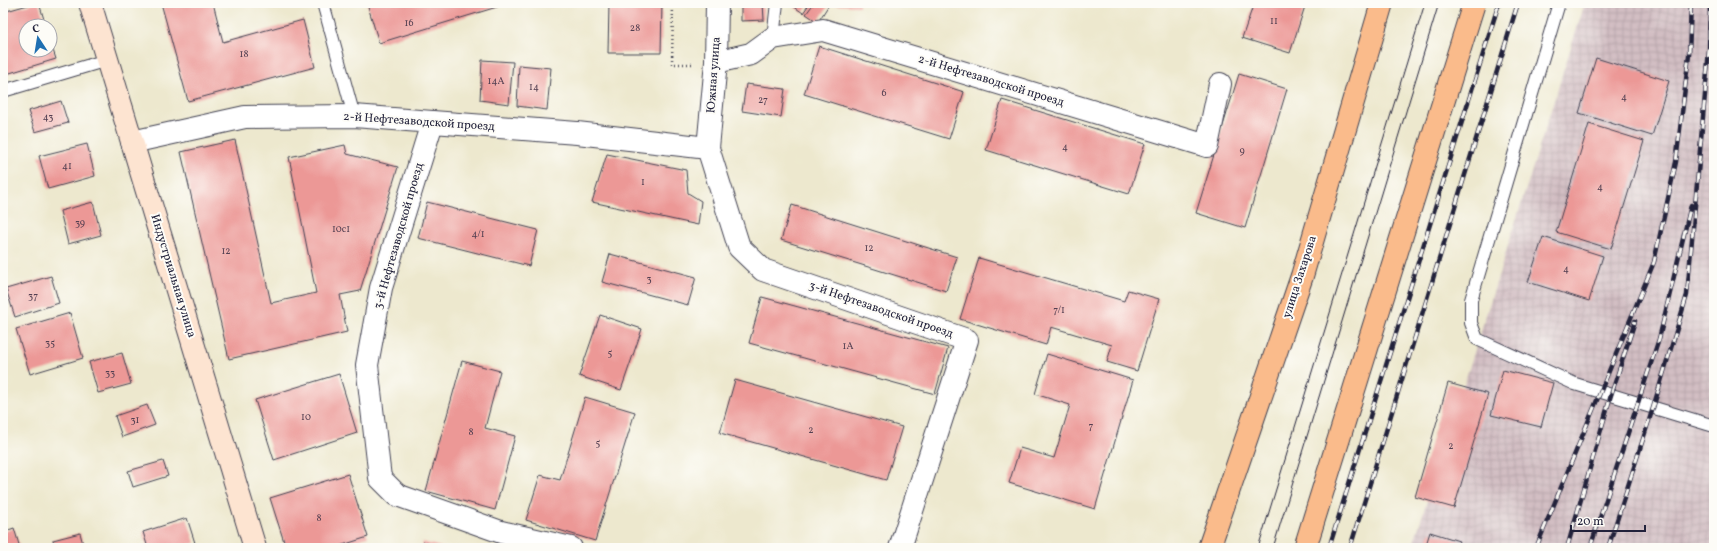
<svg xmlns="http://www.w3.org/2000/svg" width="1717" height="551" font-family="Vollkorn,serif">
  <defs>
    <pattern id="industrial-grid" width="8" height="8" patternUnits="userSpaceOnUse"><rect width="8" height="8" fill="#d2bec3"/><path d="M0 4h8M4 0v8" fill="none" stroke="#b4a3a8"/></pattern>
  </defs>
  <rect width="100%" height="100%" fill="#fdfcf7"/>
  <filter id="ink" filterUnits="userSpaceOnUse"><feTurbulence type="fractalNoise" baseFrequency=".025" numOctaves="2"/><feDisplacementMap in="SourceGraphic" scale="8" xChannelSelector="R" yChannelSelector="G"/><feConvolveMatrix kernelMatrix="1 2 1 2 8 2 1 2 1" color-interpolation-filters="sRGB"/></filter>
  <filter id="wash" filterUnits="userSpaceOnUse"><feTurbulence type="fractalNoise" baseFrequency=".012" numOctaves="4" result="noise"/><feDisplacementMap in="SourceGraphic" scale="16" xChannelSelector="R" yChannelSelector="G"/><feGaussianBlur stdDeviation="0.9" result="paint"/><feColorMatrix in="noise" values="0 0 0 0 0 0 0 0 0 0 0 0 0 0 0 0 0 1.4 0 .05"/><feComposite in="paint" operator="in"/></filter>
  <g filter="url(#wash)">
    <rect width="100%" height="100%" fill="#ede8ce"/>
    <path fill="url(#industrial-grid)" d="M1585,3H1714V548H1412Z"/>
    <g id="blocks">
      <path fill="#ec9896" d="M35,3H39L46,26H26V50H50V41L56,59L3,75V12Z
        M161,3H213L223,42L303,20L315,67L188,101Z
        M367,3H510L379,43Z
        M609,3H662L661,53H608Z
        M741,3H763L764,20L741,21Z
        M795,3H810L803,13L793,6Z
        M814,3H830L818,22L806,14Z
        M833,3H859V6L833,5Z
        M1254,3H1306L1290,53L1242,38Z
        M819,46L964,92L949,139L804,94Z
        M1596,58L1669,81L1652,136L1579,113Z
        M482,60L513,62L509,104L480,100Z
        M519,65L551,68L547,110L517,106Z
        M1239,74L1287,89L1245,228L1196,213Z
        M746,84L785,89L781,117L742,111Z
        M1002,100L1145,144L1129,194L986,150Z
        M61,101L68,123L35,132L28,111Z
        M1589,124L1644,141L1611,249L1556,232Z
        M235,140L271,303L316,293L289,157L345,145L347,154L398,167L360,291L340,295L347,332L229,359L181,152Z
        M87,144L95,176L48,189L39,156Z
        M607,154L686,170L688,193L701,201L698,225L592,202Z
        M93,202L101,235L68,244L60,211Z
        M427,202L538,230L529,266L418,238Z
        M792,205L957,257L946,291L781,240Z
        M1543,237L1603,256L1589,301L1528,282Z
        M610,254L696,277L688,305L602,282Z
        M979,258L1124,301L1128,290L1159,299L1137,371L1107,362L1112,345L1051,327L1046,345L960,319Z
        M51,276L59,303L15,317L6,289Z
        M762,297L948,348L935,394L749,343Z
        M70,313L83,358L30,374L16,329Z
        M600,315L642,329L621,390L579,376Z
        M122,353L131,384L98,393L89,362Z
        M1047,354L1133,380L1095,509L1009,483L1020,448L1054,458L1070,405L1035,394Z
        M462,361L500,371L485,428L515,436L495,510L426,491Z
        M1503,370L1553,383L1541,427L1491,415Z
        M339,374L357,433L274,460L255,400Z
        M735,380L902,427L886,480L720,433Z
        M1448,383L1488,394L1454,508L1415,497Z
        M585,397L635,412L595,541L526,520L540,475L560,480Z
        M147,405L155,425L122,437L115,416Z
        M163,461L168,476L133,487L128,471Z
        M348,474L368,537L333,548H286L270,498Z
        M187,518L195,543L178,548H148L143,532Z
        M14,528L20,548H3V532Z
        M1430,532L1459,541L1456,548H1425Z
        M80,533L84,548H55L53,540Z
        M423,542L444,548H422Z"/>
    </g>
  </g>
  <g filter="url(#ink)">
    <use href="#blocks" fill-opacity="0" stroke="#404051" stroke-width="1"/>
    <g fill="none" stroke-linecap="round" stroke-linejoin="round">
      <defs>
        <path id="lane" d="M323,3L354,116
          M1559,3L1471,300V323L1477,339L1575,384L1714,426
          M773,38L777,3
          M3,91L107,60"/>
        <path id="street" d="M717,3L716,62L708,148L739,247L763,270L967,340L900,548
          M716,62L751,54L773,38L823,30L1207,146L1220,84
          M432,123L381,288L367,365L380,478L397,495L501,532L571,548
          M132,142L245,117L354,116L577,133L708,148"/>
        <path id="secondary" d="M90,3L255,548"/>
        <path id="primary" d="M1209,548L1302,276L1382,3
          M1305,548L1474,3"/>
      </defs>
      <use href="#lane" stroke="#404051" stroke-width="14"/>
      <use href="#street" stroke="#404051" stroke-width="24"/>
      <use href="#secondary" stroke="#404051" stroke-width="24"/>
      <use href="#primary" stroke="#404051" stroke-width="24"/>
      <path stroke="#404051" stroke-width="2.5" stroke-dasharray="1 3" stroke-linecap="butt" d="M673,3L672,64H693"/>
      <use href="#lane" stroke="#fff" stroke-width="12"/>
      <use href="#street" stroke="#fff" stroke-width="22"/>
      <use href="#secondary" stroke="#fde4d1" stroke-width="22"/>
      <use href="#primary" stroke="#fabb8b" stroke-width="22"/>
      <path stroke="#22223b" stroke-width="1" d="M1258,548L1425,3
        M1273,548L1439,3"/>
      <defs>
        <path id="rail" d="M1329,548L1499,3
          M1350,548L1518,3
          M1536,548L1654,262L1676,162L1689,55L1691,3
          M1567,548L1611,395L1635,321
          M1590,548L1659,339L1691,205
          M1608,548L1653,408L1687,295L1709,50L1710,3"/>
      </defs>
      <use href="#rail" stroke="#22223b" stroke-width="4.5"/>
      <use href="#rail" stroke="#fdfcf7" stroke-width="3" stroke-dasharray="9" stroke-linecap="butt"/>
    </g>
  </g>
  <g text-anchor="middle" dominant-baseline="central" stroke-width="4" stroke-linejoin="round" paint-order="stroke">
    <g font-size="10" fill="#544052">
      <text x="1274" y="21">11</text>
      <text x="409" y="23">16</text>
      <text x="635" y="28">28</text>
      <text x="244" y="54">18</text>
      <text x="496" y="81">14А</text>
      <text x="534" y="87">14</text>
      <text x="884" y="93">6</text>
      <text x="1624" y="97">4</text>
      <text x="763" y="100">27</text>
      <text x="48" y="117">43</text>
      <text x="1065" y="147">4</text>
      <text x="1242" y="151">9</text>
      <text x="67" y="166">41</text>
      <text x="643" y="182">1</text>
      <text x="1600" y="187">4</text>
      <text x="80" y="223">39</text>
      <text x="341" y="229">10с1</text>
      <text x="478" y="234">4/1</text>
      <text x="869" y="248">12</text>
      <text x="226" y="251">12</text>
      <text x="1566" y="269">4</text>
      <text x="649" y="279">3</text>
      <text x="33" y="296">37</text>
      <text x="1059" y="310">7/1</text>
      <text x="50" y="343">35</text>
      <text x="848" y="346">1А</text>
      <text x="610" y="353">5</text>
      <text x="110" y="373">33</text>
      <text x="306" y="417">10</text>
      <text x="135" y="420">31</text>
      <text x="1091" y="426">7</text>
      <text x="811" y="430">2</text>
      <text x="471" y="432">8</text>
      <text x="598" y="443">5</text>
      <text x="1451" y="446">2</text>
      <text x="319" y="518">8</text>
    </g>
    <g font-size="12" fill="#22223b" stroke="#fdfcf7">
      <text transform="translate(714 75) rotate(-86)">Южная улица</text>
      <text transform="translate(991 81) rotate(17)">2-й Нефтезаводской проезд</text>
      <text transform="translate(419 122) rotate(4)">2-й Нефтезаводской проезд</text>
      <text transform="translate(399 236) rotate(-74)">3-й Нефтезаводской проезд</text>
      <text transform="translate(173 276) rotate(73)">Индустриальная улица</text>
      <text transform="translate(1300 277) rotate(-72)">улица Захарова</text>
      <text transform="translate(881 310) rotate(19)">3-й Нефтезаводской проезд</text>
    </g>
  </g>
  <rect width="1717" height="551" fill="none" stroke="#fdfcf7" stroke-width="16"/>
  <g transform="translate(38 38) rotate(348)"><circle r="19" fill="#fdfcf7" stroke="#a5a5ac"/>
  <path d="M0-3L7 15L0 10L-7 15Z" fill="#1f6fb2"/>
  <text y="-6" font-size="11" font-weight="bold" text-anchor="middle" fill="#22223b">С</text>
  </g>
  <path d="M1571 525v6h74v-6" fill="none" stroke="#22223b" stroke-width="2"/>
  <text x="1577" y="525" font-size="12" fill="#22223b" stroke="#fdfcf7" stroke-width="3" paint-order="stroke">20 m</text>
</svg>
